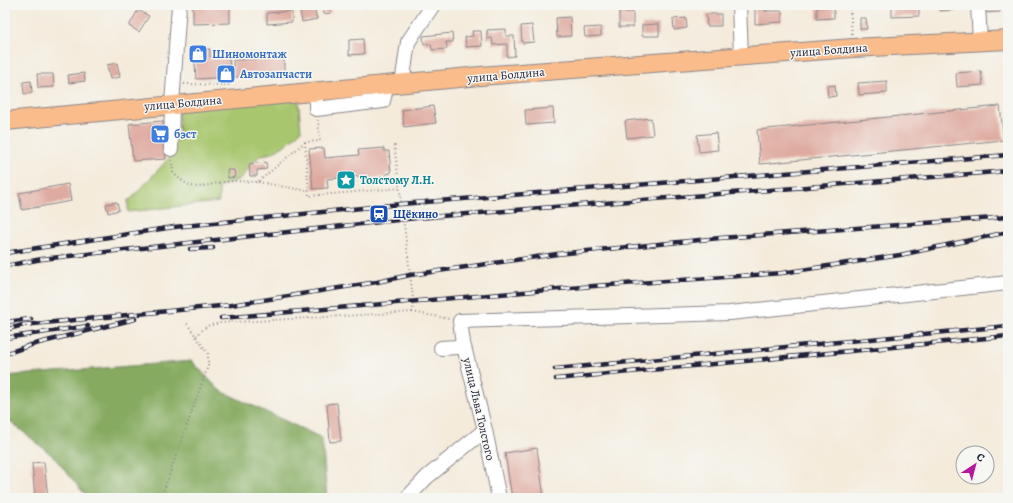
<svg xmlns="http://www.w3.org/2000/svg" width="1013" height="503" font-family="Alegreya,serif">
  <rect width="100%" height="100%" fill="#f6f6f2"/>
  <filter id="ink" filterUnits="userSpaceOnUse"><feTurbulence type="fractalNoise" baseFrequency=".025" numOctaves="2"/><feDisplacementMap in="SourceGraphic" scale="8" xChannelSelector="R" yChannelSelector="G"/><feConvolveMatrix kernelMatrix="1 2 1 2 8 2 1 2 1" color-interpolation-filters="sRGB"/></filter>
  <filter id="wash" filterUnits="userSpaceOnUse"><feTurbulence type="fractalNoise" baseFrequency=".012" numOctaves="4" result="noise"/><feDisplacementMap in="SourceGraphic" scale="16" xChannelSelector="R" yChannelSelector="G"/><feGaussianBlur stdDeviation="0.9" result="paint"/><feColorMatrix in="noise" values="0 0 0 0 0 0 0 0 0 0 0 0 0 0 0 0 0 1.4 0 .05"/><feComposite in="paint" operator="in"/></filter>
  <g filter="url(#wash)">
    <rect width="100%" height="100%" fill="#f4ebdb"/>
    <path fill="#a8c66d" stroke="#657454" d="M298,95L301,131C290,141 276,155 260,155L240,179L219,187V202L128,212V200L131,199L170,157L167,139L179,135L178,107Z"/>
    <path fill="#86ab60" stroke="#54664e" d="M192,361L219,390L322,438L327,498H88L53,456L5,417V376Z"/>
    <g id="blocks">
      <path fill="#dfaba0" d="M193,5H230V23L193,24Z
        M322,5H330L331,13L324,14Z
        M755,5H765V11H782V22L755,24Z
        M892,5H919V16L892,17Z
        M940,5H955V10L940,11Z
        M982,5H1000V12L983,13Z
        M817,7H834V18L817,19Z
        M314,8L317,19L302,22L300,11Z
        M138,10L149,16L139,32L129,26Z
        M292,11V22L267,24V13Z
        M619,12H633V27H619Z
        M706,14H721V26H707Z
        M570,17L571,36L557,37L556,18Z
        M686,18L687,28L674,30L673,19Z
        M860,18H866L867,29H860Z
        M659,24V36H642V25Z
        M532,25L534,42L522,43L521,26Z
        M601,27V36L585,37L584,28Z
        M506,29V36H514L515,56L507,57V44L493,45L492,38L487,39V30Z
        M472,31H481L482,46L466,47L465,37L473,36Z
        M452,33L453,42H446L447,49L432,50L431,44H424L423,36Z
        M363,39L364,54L349,55V40Z
        M210,49V57L229,56L230,77L196,79L194,50Z
        M284,58V76L234,77L233,60Z
        M117,63L120,77L110,79L107,65Z
        M981,71L983,85L957,87L956,73Z
        M84,73L85,81L69,83L68,75Z
        M37,74H53L54,87L38,88Z
        M31,81L32,93L24,94L23,82Z
        M887,81V93L859,95L858,83Z
        M835,85L836,96L828,97L827,86Z
        M433,106L436,123L404,127L402,110Z
        M1000,106L1004,140L760,164L757,130Z
        M553,108L554,123L526,125L525,110Z
        M651,118L653,135L627,138L625,121Z
        M163,121L166,159L133,161L129,124Z
        M716,133L718,150L699,152L697,135Z
        M324,148L325,158L359,155L358,150L384,148V151H389L391,173L386,174V177L361,179V176L327,179L328,188L313,189L309,149Z
        M266,162L267,169L257,170V176H250L249,164Z
        M227,170H234L235,177L228,178Z
        M68,184L71,201L22,210L19,193Z
        M117,202L119,210L108,213L106,204Z
        M337,403L341,441L330,442L327,404Z
        M537,448L544,498H512L505,453Z
        M44,462L48,498H35L32,463Z"/>
    </g>
  </g>
  <g filter="url(#ink)">
    <use href="#blocks" fill-opacity="0" stroke="#8b868b" stroke-width="1"/>
    <g fill="none" stroke-linecap="round" stroke-linejoin="round">
      <defs>
        <path id="minor" d="M739,5L741,56
          M978,5L980,41
          M402,84L408,42L433,5
          M316,92V109L383,101L387,85
          M171,149L172,104L179,5
          M441,348L458,347L463,343
          M407,498L427,477L485,430
          M499,498L485,430L463,343L460,321L730,313L1008,283"/>
        <path id="major" d="M5,121L480,76L853,48L1008,40"/>
      </defs>
      <use href="#minor" stroke="#8b868b" stroke-width="16"/>
      <use href="#major" stroke="#8b868b" stroke-width="20"/>
      <path stroke="#8b868b" stroke-width="2" stroke-dasharray="1 3" stroke-linecap="butt" d="M850,5L852,36
        M184,84L230,85
        M305,142L309,196L399,188
        M172,160L173,173C196,194 197,186 224,182C234,180 247,182 258,182L305,142L320,141L318,120
        M258,182L308,191
        M412,312L450,319
        M196,336L207,326L220,323L412,312L414,306L394,143
        M161,498L208,366V354L186,322"/>
      <use href="#minor" stroke="#fff" stroke-width="14"/>
      <use href="#major" stroke="#f9bc8a" stroke-width="18"/>
      <defs>
        <path id="rail" d="M190,249L213,248
          M5,253L174,227L401,204L1008,155
          M5,266L42,259L416,218L1008,171
          M221,318L594,286L782,273L900,255L1008,232
          M5,322L31,319
          M5,330L23,325L231,305L377,282L410,275L557,254L720,238L1008,217
          M5,338L88,326
          M5,354L31,345L135,319
          M555,369L1008,326
          M556,379L1008,336"/>
      </defs>
      <use href="#rail" stroke="#22223b" stroke-width="4.5"/>
      <use href="#rail" stroke="#f6f6f2" stroke-width="3" stroke-dasharray="9" stroke-linecap="butt"/>
    </g>
  </g>
  <defs>
    <symbol id="shop-square" viewBox="-11 -11 22 22"><rect x="-9" y="-9" width="18" height="18" rx="4" fill="#3f7fe0" stroke="#f6f6f2"/><path d="M-5-2.5h2.3a2.7 3.5 0 0 1 5.4 0H5L5.5 6h-11ZM-1.5-2.5h3a1.5 2.3 0 0 0-3 0Z" fill="#fff"/></symbol>
    <symbol id="supermarket-square" viewBox="-11 -11 22 22"><rect x="-9" y="-9" width="18" height="18" rx="4" fill="#3f7fe0" stroke="#f6f6f2"/><path d="M-6-5.5h2.5l.6 2H6L4.5 2H-2.5L-4.4-4H-6ZM-1.5 3.2a1.3 1.3 0 1 0 .1 0ZM3 3.2a1.3 1.3 0 1 0 .1 0Z" fill="#fff"/></symbol>
    <symbol id="sight-square" viewBox="-11 -11 22 22"><rect x="-9" y="-9" width="18" height="18" rx="4" fill="#0f9aa8" stroke="#f6f6f2"/><path d="M0-6L1.8-2.2L6-1.7L2.9 1.2L3.7 5.4L0 3.3L-3.7 5.4L-2.9 1.2L-6-1.7L-1.8-2.2Z" fill="#fff"/></symbol>
    <symbol id="station-square" viewBox="-11 -11 22 22"><rect x="-9" y="-9" width="18" height="18" rx="4" fill="#1a4fb4" stroke="#f6f6f2"/><path d="M-3-6H3Q5-6 5-4V2Q5 4 3 4L4.5 6H3L1.5 4h-3L-3 6H-4.5L-3 4Q-5 4-5 2V-4Q-5-6-3-6ZM-3.5-4v3h7v-3ZM-3.5 1v1.5H-2V1ZM2 1v1.5H3.5V1Z" fill="#fff"/></symbol>
  </defs>
  <g fill-rule="evenodd">
    <use href="#shop-square" x="187" y="43" width="22" height="22"/>
    <use href="#shop-square" x="215" y="63" width="22" height="22"/>
    <use href="#supermarket-square" x="149" y="123" width="22" height="22"/>
    <use href="#sight-square" x="335" y="169" width="22" height="22"/>
    <use href="#station-square" x="368" y="203" width="22" height="22"/>
  </g>
  <g text-anchor="middle" dominant-baseline="central" stroke-width="3" stroke-linejoin="round" paint-order="stroke">
    <g font-size="12" fill="#22223b" stroke="#f6f6f2">
      <text transform="translate(829 50) rotate(-4)">улица Болдина</text>
      <text transform="translate(506 75) rotate(-5)">улица Болдина</text>
      <text transform="translate(183 103) rotate(-5)">улица Болдина</text>
      <text transform="translate(479 409) rotate(77)">улица Льва Толстого</text>
    </g>
    <g font-size="12" font-weight="bold" fill="#366cbe" stroke="#f6f6f2" text-anchor="start">
      <text x="212" y="54">Шиномонтаж</text>
      <text x="240" y="74">Автозапчасти</text>
      <text x="174" y="134">бэст</text>
    </g>
    <g font-size="12" font-weight="bold" fill="#0d838f" stroke="#f6f6f2" text-anchor="start">
      <text x="360" y="180">Толстому Л.Н.</text>
    </g>
    <g font-size="12" font-weight="bold" fill="#164399" stroke="#f6f6f2" text-anchor="start">
      <text x="393" y="214">Щёкино</text>
    </g>
  </g>
  <rect width="1013" height="503" fill="none" stroke="#f6f6f2" stroke-width="20"/>
  <g transform="translate(975 465) rotate(36)"><circle r="19" fill="#f6f6f2" stroke="#a1a1a9"/>
  <path d="M0-3L7 15L0 10L-7 15Z" fill="#b5179e"/>
  <text y="-6" font-size="11" font-weight="bold" text-anchor="middle" fill="#22223b">С</text>
  </g>
</svg>
